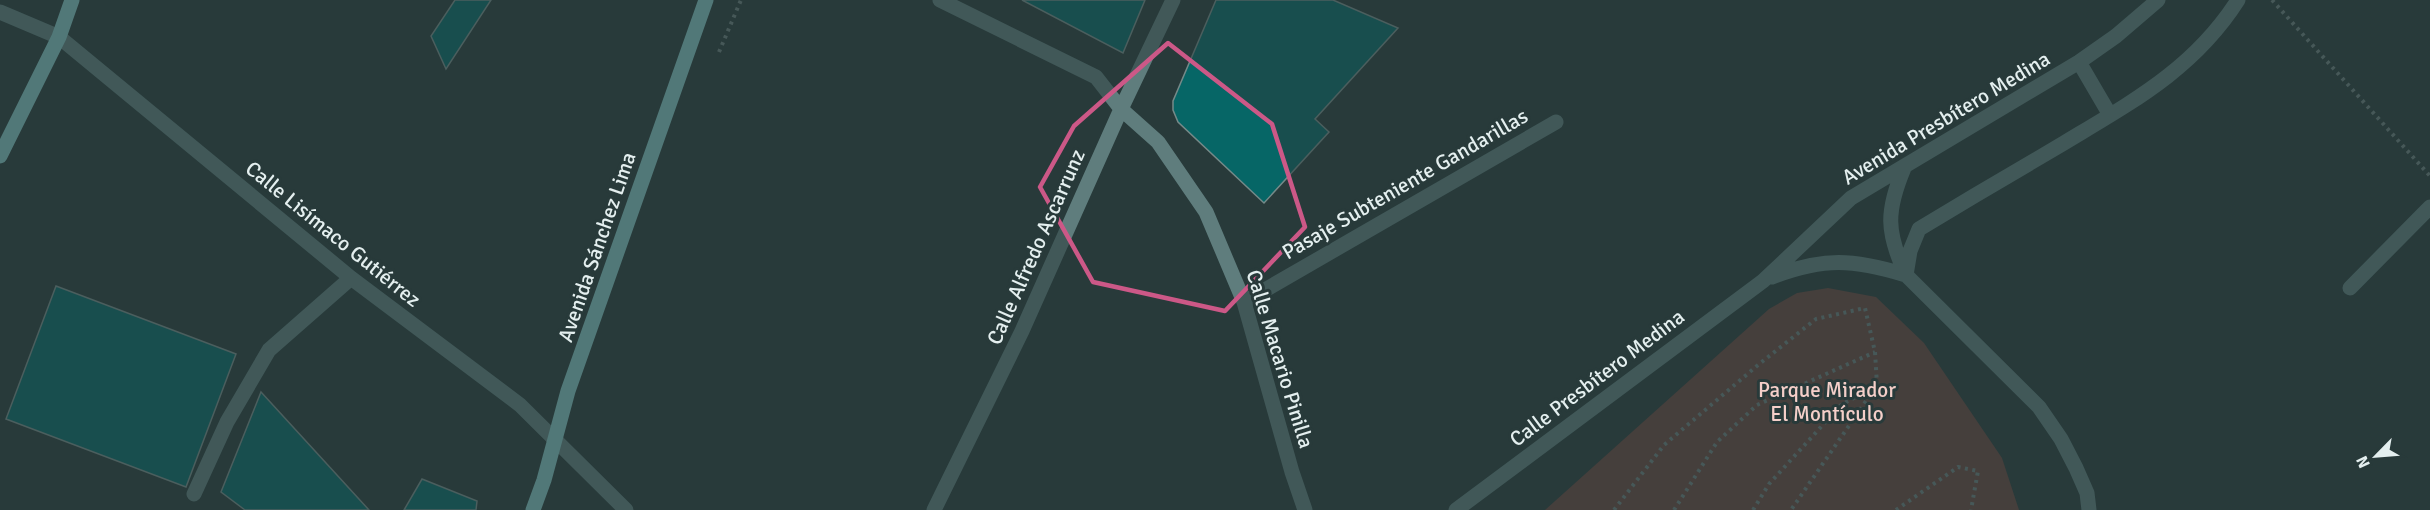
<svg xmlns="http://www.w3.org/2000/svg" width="2430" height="510" font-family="Signika,sans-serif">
  <rect width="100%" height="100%" fill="#283a3a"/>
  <path fill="#68453f" d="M1828,288L1876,297L1924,343L2002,458L2019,510H1545L1769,309L1797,293Z"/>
  <path fill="#066666" stroke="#758a89" stroke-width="1.5" d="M455,0H491L446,69L431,36Z
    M1022,0H1145L1123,53Z
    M1216,0H1333L1398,28L1315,119L1329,132L1264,203L1178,122L1173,110V101Z
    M56,286L236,354L186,487L6,419Z
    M261,392L369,510H245L221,492Z
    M422,479L477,501L476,510H404Z"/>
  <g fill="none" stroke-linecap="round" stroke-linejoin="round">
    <path stroke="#6c7c7c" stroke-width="4" stroke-dasharray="3 4.5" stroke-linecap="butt" d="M2272,0L2430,176
      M719,52L741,0
      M1614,510L1664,445L1758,365L1816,319L1865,308L1875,352L1877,385L1791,510
      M1674,510L1717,442L1757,405L1875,352
      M1753,510L1769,484L1841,405L1877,385
      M1896,510L1958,467L1978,471L1971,510"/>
    <path stroke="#5f7d7d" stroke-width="15" d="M940,0L1096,77L1121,109L1158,142L1206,212L1244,302L1292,472L1305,510
      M0,12L59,37L351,278L520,405L626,510
      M2079,62L2110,115
      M1904,168C1886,211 1886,232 1906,275L2039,407L2061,439L2076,468L2087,493L2089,510
      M1906,275L1910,251L1919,229C1967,200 2016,171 2064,143C2132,102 2194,69 2238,0
      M1772,277C1824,257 1853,259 1906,275
      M2350,288L2430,207
      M1244,302L1556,122
      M194,494L227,422L269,350L351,278
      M934,510L1022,331L1121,109L1173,0
      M1456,510L1763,281L1851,198L2079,62L2116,36L2158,0"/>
    <path stroke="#83c3c3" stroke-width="15" d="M0,156L59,37L72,0
      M533,510L544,480L568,391L706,0"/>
  </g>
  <path d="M0 0H2430V510H0ZM1168,43L1272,124L1305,227L1225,311L1093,282L1040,187L1074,126Z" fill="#283a3a" fill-opacity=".55" fill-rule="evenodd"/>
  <path fill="none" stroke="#cc5887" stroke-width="4.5" stroke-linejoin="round" d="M1168,43L1272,124L1305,227L1225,311L1093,282L1040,187L1074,126Z"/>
  <g text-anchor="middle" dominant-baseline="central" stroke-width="6" stroke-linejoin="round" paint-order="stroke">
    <g font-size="21" fill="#e4efef" stroke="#283a3a">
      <text transform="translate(1946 118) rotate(-31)">Avenida Presbítero Medina</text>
      <text transform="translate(1405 184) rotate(-30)">Pasaje Subteniente Gandarillas</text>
      <text transform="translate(333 234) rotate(39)">Calle Lisímaco Gutiérrez</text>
      <text transform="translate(597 247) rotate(-71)">Avenida Sánchez Lima</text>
      <text transform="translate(1036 247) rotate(-66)">Calle Alfredo Ascarrunz</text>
      <text transform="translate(1280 359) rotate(73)">Calle Macario Pinilla</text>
      <text transform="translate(1597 378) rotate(-37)">Calle Presbítero Medina</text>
    </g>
    <g font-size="21" fill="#f4cfc9" stroke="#283a3a">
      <text x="1827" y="390">Parque Mirador<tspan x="1827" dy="24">El Montículo</tspan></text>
    </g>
  </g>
  <g transform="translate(2376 456) rotate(245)" stroke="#283a3a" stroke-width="4.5" paint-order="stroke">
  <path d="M0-4.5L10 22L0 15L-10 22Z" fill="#e4efef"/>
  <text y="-9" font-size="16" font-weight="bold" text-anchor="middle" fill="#e4efef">N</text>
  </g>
</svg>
